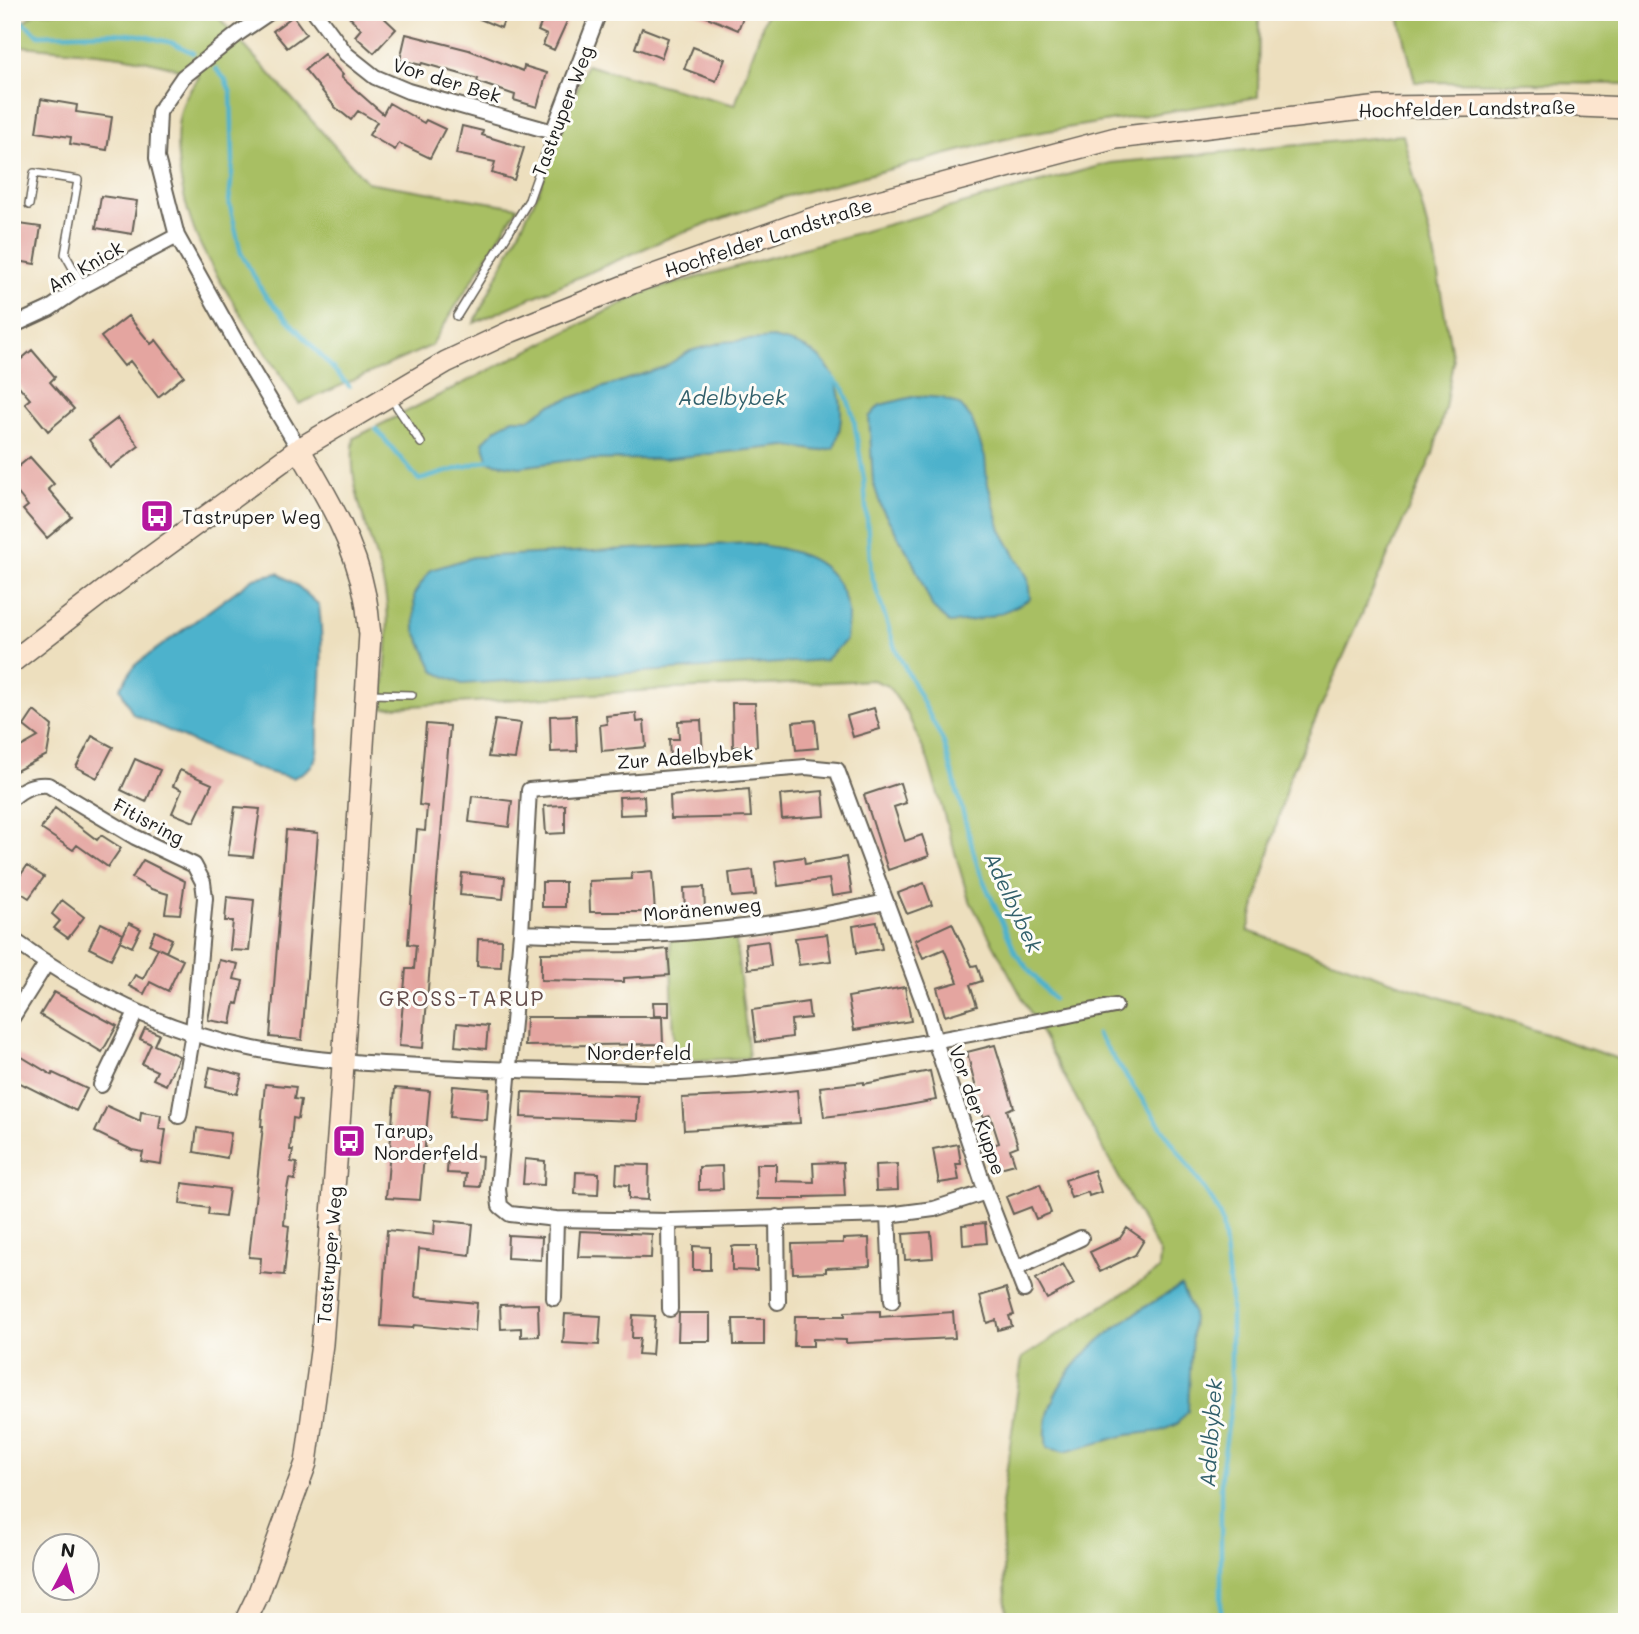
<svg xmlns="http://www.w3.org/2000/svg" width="1639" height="1634" font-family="Mali,sans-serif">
  <rect width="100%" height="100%" fill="#fdfcf7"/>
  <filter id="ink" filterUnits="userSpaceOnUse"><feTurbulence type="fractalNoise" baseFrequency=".0143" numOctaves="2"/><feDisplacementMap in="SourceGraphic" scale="14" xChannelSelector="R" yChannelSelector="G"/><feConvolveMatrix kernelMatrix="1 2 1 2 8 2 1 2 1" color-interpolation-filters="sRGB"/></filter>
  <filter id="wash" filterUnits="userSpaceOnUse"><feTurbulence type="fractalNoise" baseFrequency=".00686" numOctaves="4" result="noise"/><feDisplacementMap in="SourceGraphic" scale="28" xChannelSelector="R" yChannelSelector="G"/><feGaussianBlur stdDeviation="1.57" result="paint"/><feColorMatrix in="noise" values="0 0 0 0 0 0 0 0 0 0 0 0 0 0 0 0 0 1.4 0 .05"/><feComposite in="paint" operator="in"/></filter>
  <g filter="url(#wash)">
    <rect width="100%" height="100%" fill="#eddfbe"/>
    <path fill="#a8bf64" stroke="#626e40" stroke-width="2" d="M37,12H214L367,182L518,207L431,346L299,404C268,354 232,305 205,254C185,217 168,144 183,104C186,94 194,85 199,77C141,52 74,52 12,45V30Z
      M767,12H1259L1258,97L1017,136L780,198L673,236L474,323L538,193L586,65L735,105Z
      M1398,12H1627V84L1415,82Z
      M1403,135L1434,252L1453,361L1445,408L1433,454L1289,779L1248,931L1627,1062V1622H1007L1001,1511L1022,1358L1159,1270L1160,1254L968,897L928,760L907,713L888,686L873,680L654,690L383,708C384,677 390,635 387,606C381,549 345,497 354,438L645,292L1110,163Z
      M735,933L749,1058L675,1061L670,939Z"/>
    <path fill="#4db2cc" stroke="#346774" stroke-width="2" d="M773,338C784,341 796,343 805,348C842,366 848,413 834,448L820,451L786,446L662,459L571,460L520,467L489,462L483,442L496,429L512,419H529L550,405L664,367L690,351L723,342Z
      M917,396L943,398L961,406L972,420L985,457L987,481L1001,530L1028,578L1030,599C1004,614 979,622 949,623L933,608L911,558L882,509L873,482L869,417L880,405Z
      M749,543C794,550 835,556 847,607C850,616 846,630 846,640L825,660L462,684L435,672L415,630L414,594L430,570L473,557Z
      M278,573L299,587L319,605C324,647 321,688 318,730C318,740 319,753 314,762C310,770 300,774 293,778L267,772L220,755L133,714L120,688L135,665L254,578Z
      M1181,1286L1193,1313L1188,1411L1177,1424L1161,1431L1127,1435L1065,1452L1047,1448C1034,1374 1126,1316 1181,1286Z"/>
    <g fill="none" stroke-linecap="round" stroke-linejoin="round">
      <path stroke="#4db2cc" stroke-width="4.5" d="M16,17L39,35L112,33L139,35L173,43L193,53
        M216,69L225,79L231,93L233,161L229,202L241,253L264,294L349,386
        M829,375L844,389L853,415L864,479L871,573L895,648L944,743L978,868L1016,954L1053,999
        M376,429L419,480L491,459
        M1097,1034L1214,1203L1222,1222L1231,1298V1406L1221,1474V1622"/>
    </g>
    <g id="blocks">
      <path fill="#e4a5a0" d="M345,12H378L396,29L374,53L355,36L361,29Z
        M463,12H507L501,28Z
        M546,12H558L569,17L554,50L543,45L547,35L538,31Z
        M695,12H745L738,30Z
        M293,16L306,34L287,48L273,31Z
        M642,28L668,38L661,58L635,48Z
        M406,34L469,50L523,71L524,66L547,73L537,107L514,100L515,95L477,82L478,79L422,63L421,65L400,60Z
        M693,47L725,59L716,81L684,69Z
        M324,54L343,75L341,77L383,114L389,103L424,123L426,120L445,129L430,158L399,143L395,150L369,135L377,122L358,111L351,120L335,107L305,70Z
        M41,99L77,105L76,112L112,117L107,150L70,144L71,137L36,132Z
        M462,126L483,131L482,135L524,148L514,180L492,173L495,162L456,154Z
        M101,196L137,201L132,234L96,228Z
        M12,223L41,227L35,264L12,260Z
        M128,316L151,344L156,340L184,376L158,397L130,361L124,366L101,337Z
        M32,350L55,377L50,382L74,409L48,431L25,403L30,399L12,378V367Z
        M118,418L139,446L110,468L89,440Z
        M30,457L54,484L48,489L72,517L47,538L23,510L28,506L12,486V472Z
        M732,703H755L757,746L733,747Z
        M874,708L880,729L853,737L847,716Z
        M34,711L52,726L47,755L12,773V752L38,737L24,726Z
        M636,713L637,722L644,721L646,747L602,751L600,725L607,724L606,716Z
        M576,715L577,751L551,752L550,716Z
        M495,720L521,723L515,759L488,757Z
        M701,720L703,756L670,758L669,739H679L678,721Z
        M815,720L818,748L796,750L793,722Z
        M426,724L450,726L423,1048L399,1046L406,969H414L416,945L408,944L417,830L425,831L427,806L419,805Z
        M92,736L113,747L97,778L76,767Z
        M135,759L160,770L146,802L121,790Z
        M180,770L212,784L194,822L172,813L182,790L173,786Z
        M900,783L906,803L894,807L905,841L922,835L929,856L888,870L864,795Z
        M749,789L751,817L671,819L670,796Z
        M823,791L825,816L782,819L780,795Z
        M472,796L512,801L509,827L469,822Z
        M644,796L645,814L620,815L619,797Z
        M565,805V833L546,834L544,806Z
        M235,807L260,809L253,857L228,855Z
        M55,808L97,840L101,835L121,848L108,867L77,845L73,850L41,829Z
        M286,830L318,833L302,1040L270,1037Z
        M804,857L805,864L846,857L852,893L832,896L829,879L778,886L775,861Z
        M143,860L185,881L180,914L165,913L168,894L151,889L132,878Z
        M27,866L44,877L29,898L12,887Z
        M753,870L756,895L732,897L729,873Z
        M652,871L655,912H590L589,881L632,879L631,873Z
        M462,873L505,877L503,899L460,895Z
        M542,882H565V907H542Z
        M924,883L932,905L907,914L898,893Z
        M704,887L705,911L685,912L684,888Z
        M227,897L254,900L249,951L230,950L233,921H225Z
        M62,900L84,917L68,938L54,928L60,921L52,914Z
        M877,922L882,949L857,953L853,926Z
        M101,923L123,934L120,941L129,923L141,929L132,947L120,941L111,959L89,948Z
        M952,923L972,966L977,965L982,981L970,985L977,1006L945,1016L937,988L958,982L944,949L923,958L915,940Z
        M155,931L172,939L166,952L149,944Z
        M827,934L831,961L799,965L795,938Z
        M478,939L502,940L501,967L477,966Z
        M768,941L771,966L748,969L745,944Z
        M158,948L183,960L168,991L150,982L144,994L129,986L135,975L143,979Z
        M668,949L670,975L624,978V982L541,980V953L637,952Z
        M219,960L238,964L234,979L243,981L238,1004L235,1003L231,1024L208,1020Z
        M905,987L911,1021L854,1030L848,997Z
        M54,992L117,1026L102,1052L40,1015Z
        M653,1002H669V1016H654Z
        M808,1002L810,1018L791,1020L792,1037L756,1042L752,1010Z
        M526,1017H662L663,1044L525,1046Z
        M457,1023L488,1026L486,1049L455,1046Z
        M145,1028L159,1034L154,1045L179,1056L166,1085L153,1079L157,1071L142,1064L151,1044L140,1039Z
        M995,1045L1014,1107L1007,1110L1018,1146L1010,1149L1015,1164L996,1169L989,1146L999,1143L990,1115L983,1117L967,1052Z
        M12,1051L52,1075L53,1073L87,1089L76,1111L12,1079Z
        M210,1067L242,1075L237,1094L206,1087Z
        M930,1071L936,1100L888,1109L824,1117L820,1087L864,1082V1084Z
        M265,1084L296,1087L294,1099L301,1100L298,1119L293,1118L290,1150H293L291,1162L297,1163L295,1180L289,1179L286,1195L284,1225L289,1226L284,1275L260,1273L261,1258L249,1257L263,1126H261Z
        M453,1086L489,1089L487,1120L450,1117Z
        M395,1088L430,1091L420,1200L386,1198Z
        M797,1090L800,1123L684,1130L682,1098L751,1095Z
        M522,1092L638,1096L637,1121L521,1117Z
        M107,1106L140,1121L141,1112L161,1115L159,1129L166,1130L161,1164L141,1161L143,1152L132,1150L95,1132Z
        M197,1128L231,1133L227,1158L194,1152Z
        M958,1144L961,1164H956L959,1180L939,1183L933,1149Z
        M448,1154L482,1156L480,1187L465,1186L466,1174L447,1173Z
        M525,1159L545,1161L544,1185L523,1184Z
        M843,1162L845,1196L805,1197V1199H757L756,1164H776V1181L814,1182L813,1163Z
        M617,1164L649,1165L648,1200L629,1199V1185L616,1184Z
        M897,1164L898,1190L876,1191L875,1165Z
        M722,1166L723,1189L699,1190V1167Z
        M1094,1170L1101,1192L1089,1196L1088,1192L1071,1198L1065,1180Z
        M576,1172L599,1173L598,1195L575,1194Z
        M182,1183L229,1189L225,1217L208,1215L209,1208L180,1204Z
        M1040,1184L1051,1213L1036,1219L1031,1207L1013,1214L1006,1197Z
        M435,1220L473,1224L470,1255L419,1249L415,1297L477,1303L475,1331L414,1325L413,1328L381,1326L387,1230L434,1235Z
        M985,1223L987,1243L963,1245L962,1225Z
        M1127,1228L1144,1240L1135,1255L1100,1272L1090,1252L1120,1238Z
        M580,1231L652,1234L651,1258L578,1257Z
        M931,1232L933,1258L905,1260L903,1234Z
        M508,1235L542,1237L541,1260L507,1258Z
        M869,1238L870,1266L826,1268V1272L793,1273L792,1244L843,1243V1239Z
        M693,1246L710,1247V1270H693Z
        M735,1246H757V1271L732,1270V1247Z
        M1063,1264L1074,1284L1047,1299L1036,1279Z
        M1006,1288L1014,1315L1009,1316L1012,1326L998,1330L996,1320L987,1323L980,1296Z
        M538,1304L539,1336L521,1337V1328L501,1329L500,1305Z
        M880,1311V1317L953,1312L955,1338L846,1343V1340L813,1339V1346H794L795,1316H845V1312Z
        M679,1313H710V1341H678Z
        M565,1314L601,1316L599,1345L563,1343Z
        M633,1315L655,1316L652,1355L638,1354L640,1338H632Z
        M733,1319H764V1345H734Z"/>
    </g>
  </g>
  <g filter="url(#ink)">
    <use href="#blocks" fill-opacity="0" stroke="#656055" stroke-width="2"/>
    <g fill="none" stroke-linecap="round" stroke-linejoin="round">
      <defs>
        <path id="lane" d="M29,205L34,173L78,180L65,254L83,286
          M457,316L529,200L553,132
          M391,398L421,443
          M370,694L412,695"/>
        <path id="street" d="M270,12L239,33L183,77L159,112L157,158L177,236L246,360L299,449
          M315,12L346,54L375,77L408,91L553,132L599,12
          M12,326L49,309L83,286L177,236
          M12,798C24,788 32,784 48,785L135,837L194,865L203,882L205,898L193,1032L179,1116
          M521,933C549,934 577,935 606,936C699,936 795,922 886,902
          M12,939C83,991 167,1032 254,1049C322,1063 390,1064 459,1068C508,1070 557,1071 607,1072C631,1072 656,1074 681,1073C827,1065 971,1034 1115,1006
          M12,1018L46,964
          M101,1085L136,1012
          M986,1192L934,1209L888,1215L669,1221L556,1219L510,1214L500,1206L498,1189L521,933L529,790L806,767L837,770L927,1012L935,1041L986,1192L1024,1290
          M888,1215L892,1301
          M777,1217L778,1302
          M669,1221L670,1309
          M1017,1268L1081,1238
          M554,1298L556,1219"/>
        <path id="secondary" d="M12,662L104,591L299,449L446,362L512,331L632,283L811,219L1116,138L1380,107L1555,105L1627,108
          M245,1622L258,1595L306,1463L322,1344L340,1111L370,634C368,622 368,609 365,596C355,543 326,495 299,449"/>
      </defs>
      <use href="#lane" stroke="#656055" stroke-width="10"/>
      <use href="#street" stroke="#656055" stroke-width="18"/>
      <use href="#secondary" stroke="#656055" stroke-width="24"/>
      <use href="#lane" stroke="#fff" stroke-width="7"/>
      <use href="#street" stroke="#fff" stroke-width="14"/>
      <use href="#secondary" stroke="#fce5cf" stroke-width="21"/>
    </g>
  </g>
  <defs>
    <symbol id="bus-square" viewBox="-11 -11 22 22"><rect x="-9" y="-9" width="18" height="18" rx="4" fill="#b5179e" stroke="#fdfcf7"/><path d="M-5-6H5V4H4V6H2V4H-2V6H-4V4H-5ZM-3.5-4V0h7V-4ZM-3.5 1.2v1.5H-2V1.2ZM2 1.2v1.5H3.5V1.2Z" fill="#fff"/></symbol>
  </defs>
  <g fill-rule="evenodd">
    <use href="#bus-square" x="138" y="497" width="38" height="38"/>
    <use href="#bus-square" x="330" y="1122" width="38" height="38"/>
  </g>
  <g text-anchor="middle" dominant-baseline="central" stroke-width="6" stroke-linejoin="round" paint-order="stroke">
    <g font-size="19" fill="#1c1c1c" stroke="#fdfcf7">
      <text transform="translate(447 80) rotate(17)">Vor der Bek</text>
      <text transform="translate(1467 108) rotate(-1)">Hochfelder Landstraße</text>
      <text transform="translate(562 111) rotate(-69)">Tastruper Weg</text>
      <text transform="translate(768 237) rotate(-18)">Hochfelder Landstraße</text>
      <text transform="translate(85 266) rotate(-30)">Am Knick</text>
      <text transform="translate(685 757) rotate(-4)">Zur Adelbybek</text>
      <text transform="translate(149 821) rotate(28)">Fitisring</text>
      <text transform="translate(702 909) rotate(-5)">Moränenweg</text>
      <text x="639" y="1052">Norderfeld</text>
      <text transform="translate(978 1110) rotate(71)">Vor der Kuppe</text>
      <text transform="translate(329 1255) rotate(-85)">Tastruper Weg</text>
    </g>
    <g font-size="19" fill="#1c1c1c" stroke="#fdfcf7" text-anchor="start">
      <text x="182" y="516">Tastruper Weg</text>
      <text x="374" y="1130">Tarup,<tspan x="374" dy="22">Norderfeld</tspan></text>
    </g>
    <g font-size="21" font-style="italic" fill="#32606b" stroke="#fdfcf7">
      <text x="732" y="396">Adelbybek</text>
      <text transform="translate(1014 902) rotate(65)">Adelbybek</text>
      <text transform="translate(1210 1433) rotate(-86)">Adelbybek</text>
    </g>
    <g font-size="21" letter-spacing="2" fill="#624c4a" stroke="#fdfcf7">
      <text x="462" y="997">GROSS-TARUP</text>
    </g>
  </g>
  <rect width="1639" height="1634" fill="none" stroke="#fdfcf7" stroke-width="42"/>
  <g transform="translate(66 1567) rotate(7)"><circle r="33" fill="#fdfcf7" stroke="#a3a29f" stroke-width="2"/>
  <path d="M0-5L12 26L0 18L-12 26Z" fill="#b5179e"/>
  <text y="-10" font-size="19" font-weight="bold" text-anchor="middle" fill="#1c1c1c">N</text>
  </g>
</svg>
